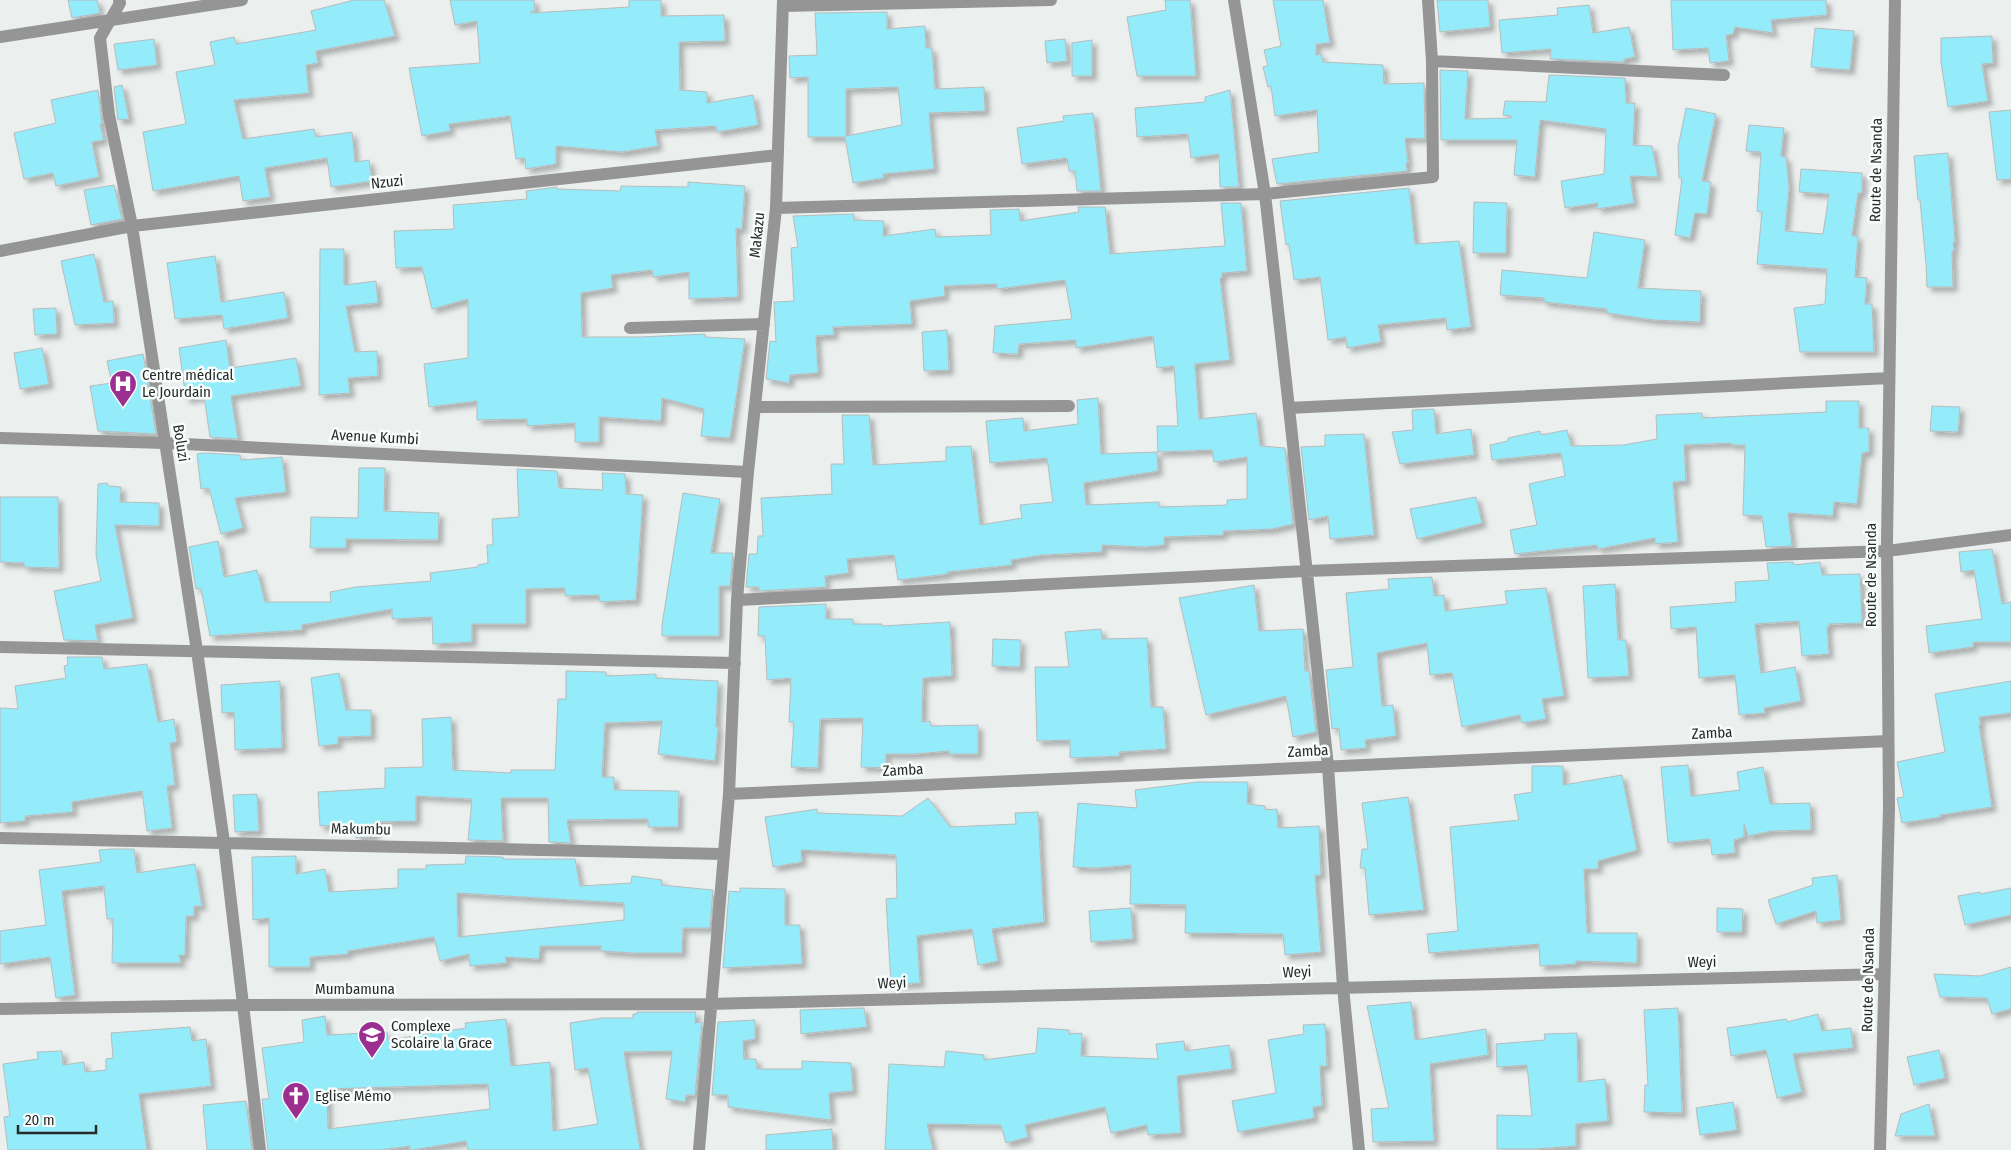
<svg xmlns="http://www.w3.org/2000/svg" width="2011" height="1150" font-family="'Fira Sans Condensed',sans-serif">
  <defs>
    <filter id="shadow"><feDropShadow dx="4.5" dy="4.5" stdDeviation="2.5" flood-color="#0004"/></filter>
  </defs>
  <rect width="100%" height="100%" fill="#ebf0ef"/>
  <path fill="#94ebf9" stroke="#b7bcbd" fill-rule="evenodd" filter="url(#shadow)" d="M68,0H97L100,13L72,18Z
    M354,0H384L395,36L316,51L318,63L306,65L309,93L234,100L243,139L314,129L316,137L352,132L355,162L369,160L372,181L331,187L327,158L265,168L270,197L243,201L239,176L153,191L143,132L186,124L176,72L215,65L210,42L234,37L236,44L316,30L311,11Z
    M450,0H534L535,11H531V13L629,7V0H661V16L724,15L725,41L679,42L680,90L707,92V103L753,95L758,125L717,132L716,126L655,130L658,146L622,152L556,146V164L526,169L525,158L516,159L510,116L449,124L450,131L422,136L409,68L480,63L477,21L455,25Z
    M1165,0H1190L1196,76H1137L1127,17L1166,10Z
    M1273,0H1323L1330,43L1316,44V55L1321,54L1323,62L1383,65L1384,84L1424,83L1425,139L1405,138L1408,163H1406L1407,171L1277,184L1272,159L1319,152L1317,110L1275,116L1271,86L1268,87L1263,67L1268,66L1264,50L1281,46Z
    M1437,0H1488L1490,27L1440,32Z
    M1671,0H1826L1827,15L1771,20L1773,33L1735,27L1733,34L1726,35L1729,61L1710,63L1708,48L1673,50Z
    M1589,5L1593,33L1629,27L1635,57L1624,59V62L1550,59L1551,49L1502,53L1499,20L1558,15L1557,8Z
    M887,12V29L925,26L926,48H932L935,89L984,87L985,111L929,113L934,169L883,174L884,178L853,183L845,137H808V77L790,78L789,56L817,55L815,13ZM898,87L902,125L846,136V89Z
    M1815,28L1854,31L1850,70L1811,67Z
    M1992,36L1993,63L1982,64L1988,101L1948,107L1941,62V38Z
    M154,39L157,65L118,70L114,44Z
    M1065,39L1067,61L1047,63L1045,41Z
    M1092,40V76H1072V43Z
    M1440,70L1468,71L1465,119L1511,118V116L1503,115L1505,101L1546,102L1549,75L1625,78L1626,103H1635L1633,145L1652,146L1658,177L1630,176L1634,203L1597,209L1598,203L1565,208L1561,181L1604,174L1606,129L1540,120L1535,177L1514,175L1517,140H1441Z
    M122,85L129,119L118,120L114,87Z
    M98,90L102,124H100L104,140L92,142L99,177L56,186L53,173L24,179L14,133L56,123L51,100Z
    M1230,90L1239,187H1220L1219,154L1191,158L1188,134L1137,137L1135,108L1205,102V97Z
    M1686,108L1716,114L1702,181L1711,182L1707,214L1695,213L1690,238L1675,235L1682,178H1679L1678,147Z
    M2011,110V179L1997,180L1989,112Z
    M1093,113L1101,191H1077L1075,171H1069L1067,158L1022,164L1017,128L1064,121L1063,116Z
    M1749,125L1784,128L1781,156L1786,157L1789,187L1785,231L1823,234L1829,194L1799,192L1801,169L1862,173V193H1858L1852,236H1858L1855,277L1867,278L1865,304H1872L1874,352H1800L1794,308L1825,304L1827,269L1757,264L1762,212L1757,211L1761,152L1746,151Z
    M1948,153L1955,242H1953L1954,251H1952L1953,287H1927L1926,263L1920,200H1918L1914,156Z
    M688,182L745,186L742,229L736,228L738,297L689,299V272L653,277L652,270L611,275L613,288L581,293L582,337H640L705,334V337L745,339L730,438L701,436L704,409L662,398L661,421L599,417V442H575V423L527,426V419L477,420V401L429,407L424,364L468,358V299L432,309L422,267L396,268L394,231L454,229L453,205L527,199L526,191L557,187V189L620,191L621,186L688,187Z
    M114,185L122,219L91,225L84,190Z
    M1409,188L1415,244L1459,241L1471,327L1447,330L1446,318L1378,325L1381,342L1347,348L1346,337L1328,340L1320,277L1294,280L1289,244L1286,245L1280,201Z
    M1474,202L1507,203L1506,253H1473Z
    M1221,203H1241L1247,271L1222,273V278H1220L1230,360L1195,364L1199,419L1256,413L1260,446L1285,448L1293,524L1272,529L1223,531V535L1164,537V545L1145,547L1102,545V552L1043,555L1011,560L1012,565L947,572L948,574L898,580L894,555L847,559L849,573L825,576L826,587L759,591V587H746L749,554H757L758,536H763L761,498L832,494L831,464H844L842,415H869L873,465L946,461V447L971,446L980,525L1022,518L1020,505L1053,502L1047,458L990,463L986,421L1023,418L1024,431L1078,424L1077,400L1098,398L1101,454L1157,452L1158,471L1084,483L1086,505L1159,502V507L1227,505V500L1247,499V457L1214,462L1212,450L1158,452L1157,426H1178L1174,366L1157,368L1153,336L1076,348V340L1019,344L1018,354L993,353L995,326L1072,319L1065,280L997,289V284L944,286L945,296L910,301L912,324L833,327L834,335L816,336L818,373L790,375L789,383L766,379L770,341L776,342L774,302L794,301L791,248L798,247L793,216L854,214V220L884,221L883,236L935,229L936,237L991,235L990,210L1019,209L1020,221L1079,212L1078,207H1105L1110,254L1225,246Z
    M1594,232L1645,240L1638,288L1701,291L1700,322L1654,320L1607,313V309L1544,302V298L1500,295L1502,270L1587,278Z
    M320,249H344V285L376,281L378,303L346,306L355,352L377,351L378,376L348,378L350,393L319,395Z
    M94,254L104,302L113,301L114,323L75,325L61,261Z
    M215,256L221,302L284,292L288,318L224,329L222,315L175,319L167,263Z
    M56,308L57,334L35,335L33,309Z
    M947,330L949,370L924,371L922,332Z
    M226,340L230,368L296,358L301,386L231,396L238,439L210,437L204,396L186,399L179,348Z
    M42,348L49,384L20,389L14,353Z
    M143,354L156,434L98,431L90,386L112,383L107,361Z
    M1826,401H1859V428H1869V452L1862,453L1857,504L1834,502L1833,516L1788,513L1792,546L1766,547L1762,516L1743,515L1745,445H1731V443L1684,445L1686,481L1673,482L1678,542L1655,544V538L1598,549L1597,545L1515,554L1510,530L1537,525L1529,484L1565,476L1561,453L1492,460L1490,445L1508,441V438L1540,431L1541,435L1567,430L1571,446L1623,445L1657,439L1656,415L1702,413V418L1826,412Z
    M1932,406L1960,407L1958,432L1930,431Z
    M1434,409L1436,434L1471,429L1474,455L1400,464L1392,432L1413,430L1412,410Z
    M1364,434L1374,535L1330,539L1328,516L1309,520L1301,447L1325,446V435Z
    M204,453L240,455L241,460L282,457L286,492L235,498L243,528L221,534L209,488L201,489L197,454Z
    M359,468H385L384,511L439,513L438,540L346,539V548H310L311,517L358,518Z
    M517,469L557,471L559,488L603,490L602,473L625,474L626,494L643,495L636,600L600,602L599,595L565,596V588L526,589V624H472V642L433,644L432,617L392,619V609L302,625V630L210,636L201,588L196,589L189,547L218,541L224,577L257,570L265,602H331L330,592L356,587L431,581L430,573L478,567V565L488,563L487,545H493L492,519L519,517Z
    M107,483L108,486L121,487L120,502L159,503V526L115,525L133,618L95,625L98,641L64,640L54,591L101,581L96,555L98,484Z
    M683,493L720,499L711,553H733L730,586H719V636H662V625Z
    M0,497H58L59,568L24,567V563L0,562Z
    M1476,497L1482,523L1417,539L1410,509Z
    M1992,549L2002,604L2011,602V642H1973V647L1929,653L1926,626L1982,619L1974,570L1961,572L1959,552Z
    M1793,562L1794,565L1820,562L1822,575L1860,574L1862,623L1829,624V627H1827L1829,654L1802,656L1799,621L1755,624L1761,673L1795,667L1801,701L1764,708L1765,713L1739,715L1735,675L1699,678L1696,627L1671,629L1670,607L1736,602L1735,582L1769,580L1767,563Z
    M1432,577L1434,596L1444,595L1445,611L1507,604L1505,591L1546,588L1564,696L1542,699L1546,719L1522,723L1520,715L1462,727L1452,673L1430,675L1427,643L1377,653L1382,706L1393,705L1396,736L1365,740L1366,748L1341,750L1339,728L1332,729L1326,670L1353,667L1346,593L1389,589L1388,579Z
    M1615,584L1618,640H1626L1629,676L1588,678L1583,586Z
    M1254,585L1259,631L1303,629L1305,671H1309L1316,732L1293,737L1286,696L1206,715L1179,598Z
    M826,604V619H853V624H882V626L950,622L952,676L923,678L922,722L930,721L931,726L978,725V754H949V751L914,754H886V768L861,767L863,718L820,719L818,768L791,767L794,722H789L791,678L767,680L765,636H758L759,607Z
    M1101,629L1102,639L1147,638L1151,707H1163L1166,749L1119,752V756L1070,758V740L1037,741L1035,667H1069L1065,632Z
    M993,639L1021,640L1020,667L992,666Z
    M67,657H102L104,669L147,664L158,722L174,719L177,742L170,743L175,785L167,786L172,828L147,831L142,791L72,802L73,812L25,816V821L0,823V708L18,709L15,686L66,678L64,666L68,665Z
    M566,671L606,672V676L656,674V678L718,681L716,727H718L715,761L658,754L662,721L605,723L602,777H614V790L679,791L678,827H648V819L567,820L571,843L549,842L548,798H501L503,841L468,840L472,799L416,796V821L374,822L375,836L356,838L355,824L320,826L318,792L385,788V768L423,767L422,719L451,717L453,770L511,773V770H555L558,699H566Z
    M339,673L346,710H371V736L338,737V744L319,746L311,678Z
    M280,681L282,748L235,750L234,712L222,713L221,685Z
    M2011,681V713L1979,717L1981,725H1979L1992,807L1940,815L1941,817L1902,823L1897,798L1904,797L1897,762L1945,752L1935,694Z
    M1688,765L1691,796L1740,790L1737,772L1763,767L1770,804L1810,803L1811,830L1772,831L1748,836L1744,824V837L1734,840L1735,853L1712,855L1710,839L1668,843L1661,767Z
    M1532,766H1563V785L1622,775L1637,850L1598,861V869H1584L1587,933H1637V963L1576,961V964L1540,966L1539,944L1429,953L1427,934L1458,931L1450,827L1519,820L1514,795L1532,792Z
    M1197,782H1248L1247,804L1265,806V810L1277,809L1278,828L1319,826L1321,875H1315L1321,952L1285,955L1283,934L1185,933L1186,905L1130,904L1131,865L1098,868L1073,867L1078,803L1137,808L1135,790Z
    M257,794L259,831L235,832L233,795Z
    M1408,797L1424,910L1369,915L1365,868H1360L1362,849H1368L1362,803Z
    M928,798L950,827L1016,824L1015,813L1038,812L1044,922L992,929L998,961L978,965L972,929L917,936L920,983L891,985L886,899L897,898L896,855L801,850L802,862L773,867L765,817L817,809V813L902,816Z
    M111,849H134L137,873L195,864L202,906H194V916H186L185,955H179L181,963H112L113,919H107L104,886L62,891L75,995L56,998L50,957L0,964V931L46,925L39,870L101,862L99,850Z
    M296,856V874L325,869L329,892L398,888V869H426V865L465,864L466,856L503,857V859H575L580,886L631,883L632,876L662,880L661,885L713,890L710,928H683L682,953H633L601,951V946H540L539,959L505,957L507,963L470,966L469,954L440,961L434,937L348,951V954L310,957V967H269V918L253,920L252,857ZM457,893L624,903V920L458,937Z
    M1837,875L1841,920L1817,923L1816,911L1776,924L1768,900L1813,885L1812,878Z
    M740,888L785,889V925H800L802,964L723,968L729,891L740,892Z
    M2011,888V915L1965,925L1958,896L1980,892V894Z
    M1131,908L1133,939L1091,942L1089,911Z
    M1717,908L1743,909L1742,932H1717Z
    M2011,967V1009L1992,1014L1987,998L1940,997L1934,974L1980,976Z
    M1411,1002L1415,1040L1486,1029L1488,1055L1430,1064L1434,1141L1373,1142L1371,1109L1389,1108L1367,1006Z
    M864,1008L867,1027L801,1034L800,1010Z
    M1678,1008L1682,1113L1644,1112L1645,1085H1648L1644,1010Z
    M637,1012H696L695,1023L702,1022L695,1095H686L685,1102L666,1099L672,1051L624,1052L640,1150H468L466,1141L412,1150H410V1146L380,1150H268L262,1099H269L262,1048L304,1042L302,1020L325,1016L327,1035L387,1032L388,1040L466,1028L465,1023L506,1019L511,1066L550,1062L553,1131L598,1124L588,1068L575,1070L570,1023L602,1018H633V1014H637ZM488,1084L490,1109L328,1129L327,1089Z
    M1818,1014L1822,1031L1851,1028L1853,1048L1793,1054L1802,1092L1777,1098L1766,1050L1731,1056L1727,1028L1786,1019L1787,1022Z
    M755,1020V1039L743,1041L744,1059H756L757,1069H802V1061L851,1063L853,1091L829,1093L831,1120L728,1107V1095H712L718,1022Z
    M1325,1024L1327,1066H1320L1322,1106L1313,1107L1314,1118L1238,1132L1232,1101L1276,1093L1268,1040L1304,1034L1303,1025Z
    M190,1027L192,1041L206,1039L211,1086L139,1094L147,1150H8L4,1117L10,1116L3,1064L38,1059L37,1052L62,1051L63,1065L84,1062L85,1072L106,1070V1059L113,1058L111,1033Z
    M1038,1028L1069,1030V1034L1082,1033L1081,1056L1158,1059L1156,1044L1184,1041L1185,1051L1229,1045L1232,1069L1177,1076L1181,1133L1148,1135L1147,1125L1111,1133L1105,1107L1025,1125L1028,1137L1006,1143L1001,1125L927,1124L933,1150H885L889,1064L944,1067L946,1051L984,1055V1060L1036,1053Z
    M1577,1033L1578,1082L1605,1079L1608,1121L1576,1124V1146L1533,1149H1497V1115L1532,1116L1527,1065L1497,1067L1496,1044L1545,1040L1544,1034Z
    M1939,1050L1945,1078L1914,1085L1907,1057Z
    M246,1101L252,1150H207L203,1105Z
    M1733,1102L1737,1130L1700,1135L1696,1108Z
    M1929,1104L1935,1136H1895L1901,1114Z
    M832,1129L833,1150H766V1135Z"/>
  <g fill="none" stroke-linecap="round" stroke-linejoin="round">
    <path stroke="#949594" stroke-width="12" d="M119,0L120,3L100,38L109,115L132,226L197,651L224,842L260,1150
      M1234,0L1265,194L1289,408L1328,766L1343,987L1359,1150
      M783,6L1051,0
      M0,37L242,0
      M1432,61L1724,75
      M776,208L1265,194L1433,177L1432,61L1428,0
      M0,251L132,226L778,155
      M630,328L764,324
      M756,407L1069,406
      M1289,408L1889,378
      M0,438L164,443L748,472
      M737,600L1306,571L1887,551L2011,535
      M0,647L735,663
      M729,794L1888,741
      M0,838L722,854
      M0,1009L242,1005L710,1004L1884,974
      M699,1150L729,794L737,600L748,472L776,208L783,0
      M1880,1150L1889,808L1887,542L1895,0"/>
  </g>
  <defs>
    <symbol id="hospital-pin" viewBox="-11 -11 22 30"><path d="M0 17L-7.5 6A9.5 9.5 0 1 1 7.5 6Z" fill="#9b2f90" stroke="#f8fefc"/><path d="M-5-5h3v3.5h4V-5h3V5h-3V1.5h-4V5h-3Z" fill="#fff"/></symbol>
    <symbol id="school-pin" viewBox="-11 -11 22 30"><path d="M0 17L-7.5 6A9.5 9.5 0 1 1 7.5 6Z" fill="#9b2f90" stroke="#f8fefc"/><path d="M0-5L7-2L0 1L-7-2ZM-4 1L0 2.5L4 1V4Q0 6-4 4Z" fill="#fff"/></symbol>
    <symbol id="church-pin" viewBox="-11 -11 22 30"><path d="M0 17L-7.5 6A9.5 9.5 0 1 1 7.5 6Z" fill="#9b2f90" stroke="#f8fefc"/><path d="M-1.2-6h2.4v3.5h3.3v2.4h-3.3V6h-2.4V-.1h-3.3v-2.4h3.3Z" fill="#fff"/></symbol>
  </defs>
  <g fill-rule="evenodd">
    <use href="#hospital-pin" x="107" y="368" width="32" height="43"/>
    <use href="#school-pin" x="356" y="1019" width="32" height="43"/>
    <use href="#church-pin" x="280" y="1080" width="32" height="43"/>
  </g>
  <g text-anchor="middle" dominant-baseline="central" stroke-width="5" stroke-linejoin="round" paint-order="stroke">
    <g font-size="15" fill="#282a29" stroke="#f8fefc">
      <text transform="translate(1876 170) rotate(-89)">Route de Nsanda</text>
      <text transform="translate(387 182) rotate(-6)">Nzuzi</text>
      <text transform="translate(757 235) rotate(-84)">Makazu</text>
      <text transform="translate(375 437) rotate(3)">Avenue Kumbi</text>
      <text transform="translate(181 443) rotate(81)">Boluzi</text>
      <text transform="translate(1871 575) rotate(-90)">Route de Nsanda</text>
      <text transform="translate(1712 733) rotate(-3)">Zamba</text>
      <text transform="translate(1308 751) rotate(-3)">Zamba</text>
      <text transform="translate(903 770) rotate(-3)">Zamba</text>
      <text transform="translate(361 829) rotate(1)">Makumbu</text>
      <text transform="translate(1702 962) rotate(-1)">Weyi</text>
      <text transform="translate(1297 972) rotate(-2)">Weyi</text>
      <text transform="translate(1868 980) rotate(-89)">Route de Nsanda</text>
      <text transform="translate(892 983) rotate(-2)">Weyi</text>
      <text x="355" y="989">Mumbamuna</text>
    </g>
    <g font-size="15" fill="#282a29" stroke="#f8fefc" text-anchor="start">
      <text x="142" y="375">Centre médical<tspan x="142" dy="17">Le Jourdain</tspan></text>
      <text x="391" y="1026">Complexe<tspan x="391" dy="17">Scolaire la Grace</tspan></text>
      <text x="315" y="1096">Eglise Mémo</text>
    </g>
  </g>
  <path d="M18 1125v8h78v-8" fill="none" stroke="#282a29" stroke-width="2.5"/>
  <text x="25" y="1125" font-size="15" fill="#282a29" stroke="#f8fefc" stroke-width="4" paint-order="stroke">20 m</text>
</svg>
